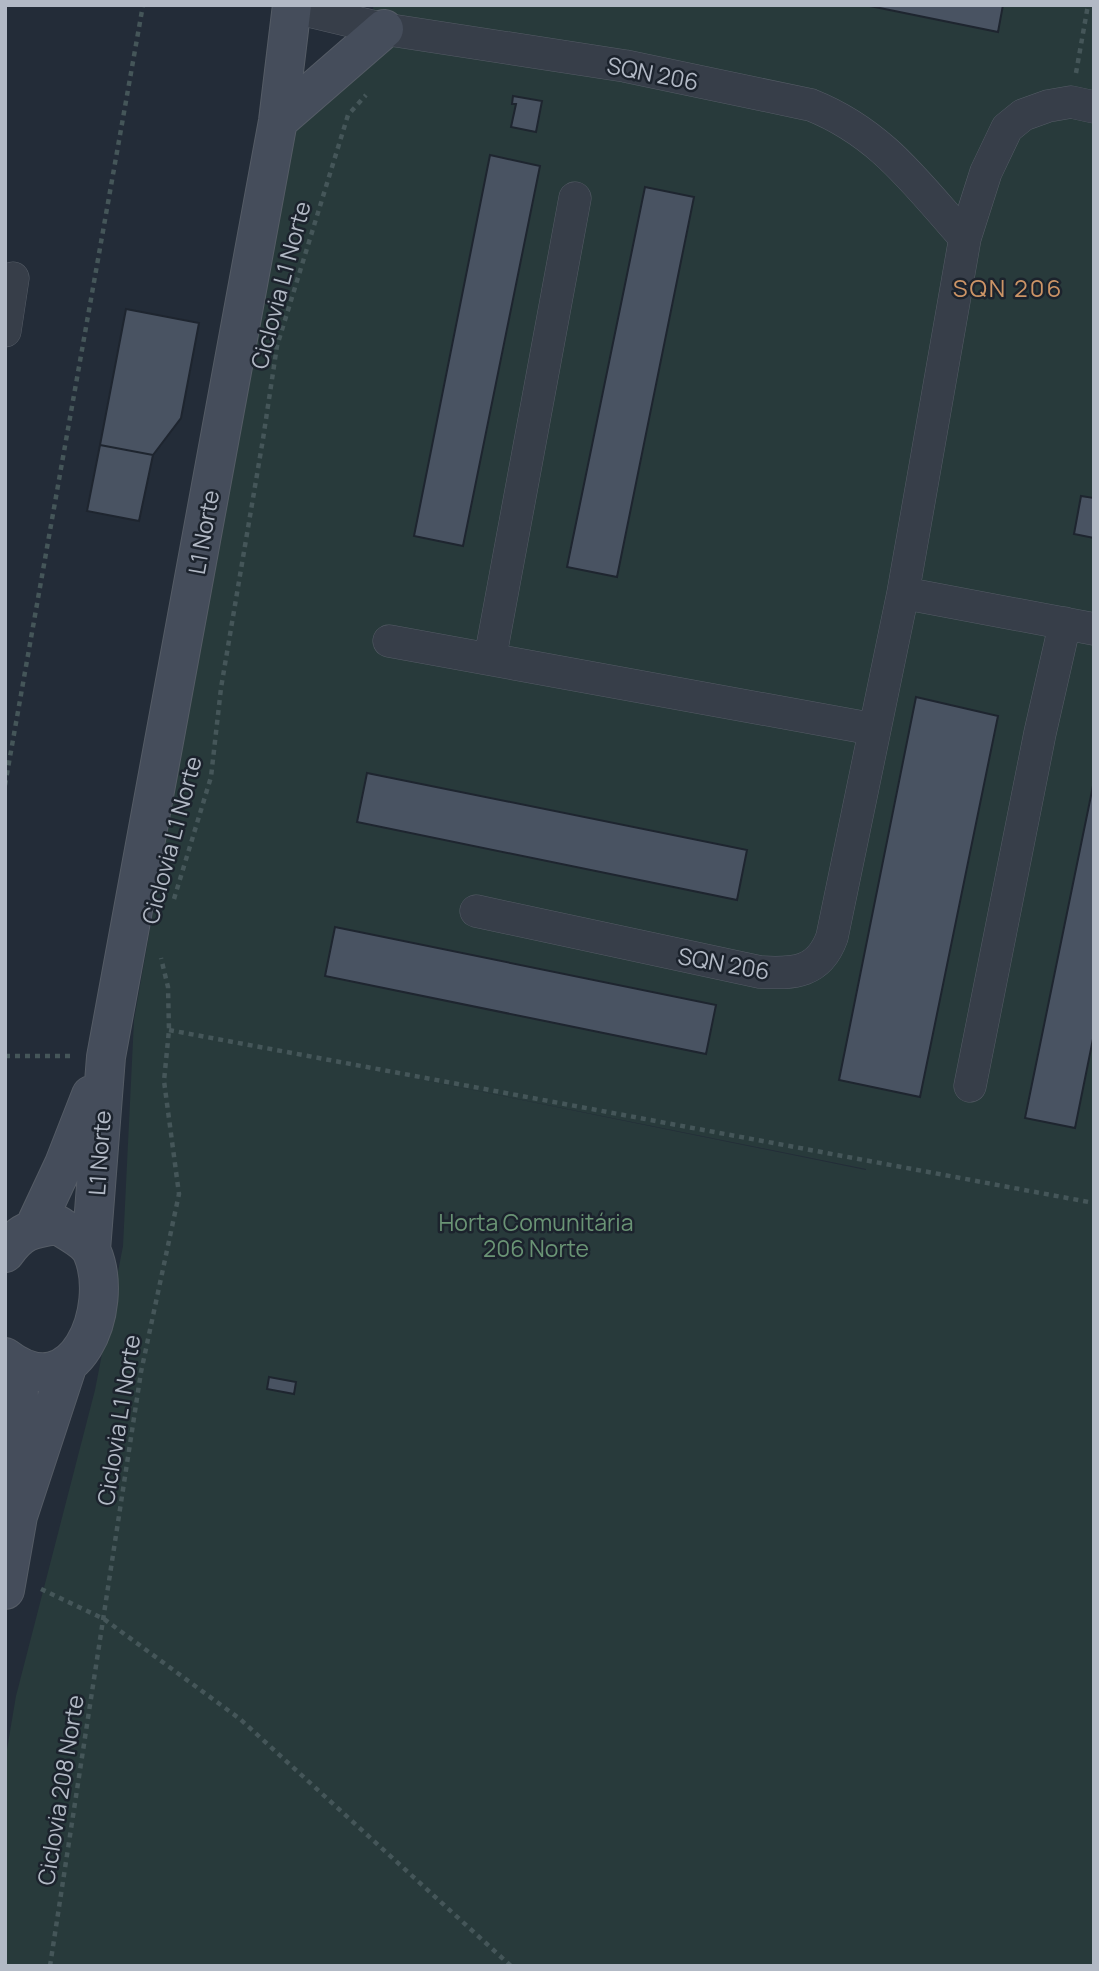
<svg xmlns="http://www.w3.org/2000/svg" width="1099" height="1971" font-family="Manrope,sans-serif">
  <rect width="100%" height="100%" fill="#232c38"/>
  <path fill="#283a3b" fill-rule="evenodd" d="M373,5H1094V1966H5V1761L16,1696L95,1390L123,1246L134,1020L291,127L376,46ZM394,1074L866,1169V1170Z"/>
  <path fill="#495362" stroke="#1e252f" stroke-width="2" d="M865,5H1003L998,32Z
    M513,96L542,101L536,132L511,127L516,104H512Z
    M490,155L540,166L463,546L414,536Z
    M645,187L694,197L617,577L567,567Z
    M126,309L199,323L181,418L153,455L100,445Z
    M100,445L153,455L139,521L87,511Z
    M1081,496L1094,498V538L1074,534Z
    M916,697L998,716L920,1097L839,1080Z
    M367,773L747,850L737,900L357,822Z
    M1094,781V1034L1075,1128L1025,1118Z
    M335,927L716,1005L706,1054L325,976Z
    M269,1377L296,1382L294,1394L267,1389Z"/>
  <g fill="none" stroke-linecap="round" stroke-linejoin="round">
    <defs>
      <path id="street" d="M292,7L384,29L625,66L811,105C881,133 916,183 965,238
        M5,331L13,278
        M903,593L1094,629
        M389,641L873,729
        M490,659L575,198
        M476,911L760,972C794,974 819,973 832,937L903,593L965,238L986,172L1007,128L1023,115L1048,106L1071,102L1094,107
        M970,1086L1040,733L1065,623"/>
      <path id="secondary" d="M278,121L384,29
        M34,1228L64,1164L91,1095
        M91,1250L106,1057L278,121L292,5
        M5,1253C21,1230 31,1229 58,1225C68,1232 86,1240 92,1252C116,1308 75,1411 5,1357
        M18,1479L19,1368
        M5,1590L18,1516L67,1367"/>
    </defs>
    <use href="#street" stroke="#555c66" stroke-width="33"/>
    <use href="#secondary" stroke="#555c66" stroke-width="40"/>
    <path stroke="#455659" stroke-width="4.5" stroke-dasharray="5 5" stroke-linecap="butt" d="M1076,73L1088,5
      M5,785L143,5
      M174,899L211,777L221,688L263,439L277,346L348,115L366,95
      M169,1030L1094,1203
      M5,1056H70
      M41,1589L104,1619L240,1719L511,1966
      M50,1966L141,1372L179,1194L164,1081L169,1030L168,987L161,958"/>
    <use href="#street" stroke="#373e49" stroke-width="32"/>
    <use href="#secondary" stroke="#454d5b" stroke-width="38"/>
  </g>
  <g text-anchor="middle" dominant-baseline="central" stroke-width="5" stroke-linejoin="round" paint-order="stroke">
    <g font-size="23" fill="#b2b9c5" stroke="#1c232d">
      <text transform="translate(653 73) rotate(11)">SQN 206</text>
      <text transform="translate(280 285) rotate(-75)">Ciclovia L1 Norte</text>
      <text transform="translate(203 532) rotate(-80)">L1 Norte</text>
      <text transform="translate(171 840) rotate(-75)">Ciclovia L1 Norte</text>
      <text transform="translate(724 963) rotate(10)">SQN 206</text>
      <text transform="translate(99 1153) rotate(-86)">L1 Norte</text>
      <text transform="translate(118 1420) rotate(-81)">Ciclovia L1 Norte</text>
      <text transform="translate(60 1790) rotate(-81)">Ciclovia 208 Norte</text>
    </g>
    <g font-size="23" fill="#6a9475" stroke="#1c232d">
      <text x="536" y="1222">Horta Comunitária<tspan x="536" dy="26">206 Norte</tspan></text>
    </g>
    <g font-size="24" letter-spacing="2" fill="#cc9466" stroke="#1c232d">
      <text x="1008" y="287">SQN 206</text>
    </g>
  </g>
  <rect width="1099" height="1971" fill="none" stroke="#b2b9c5" stroke-width="14"/>
</svg>
